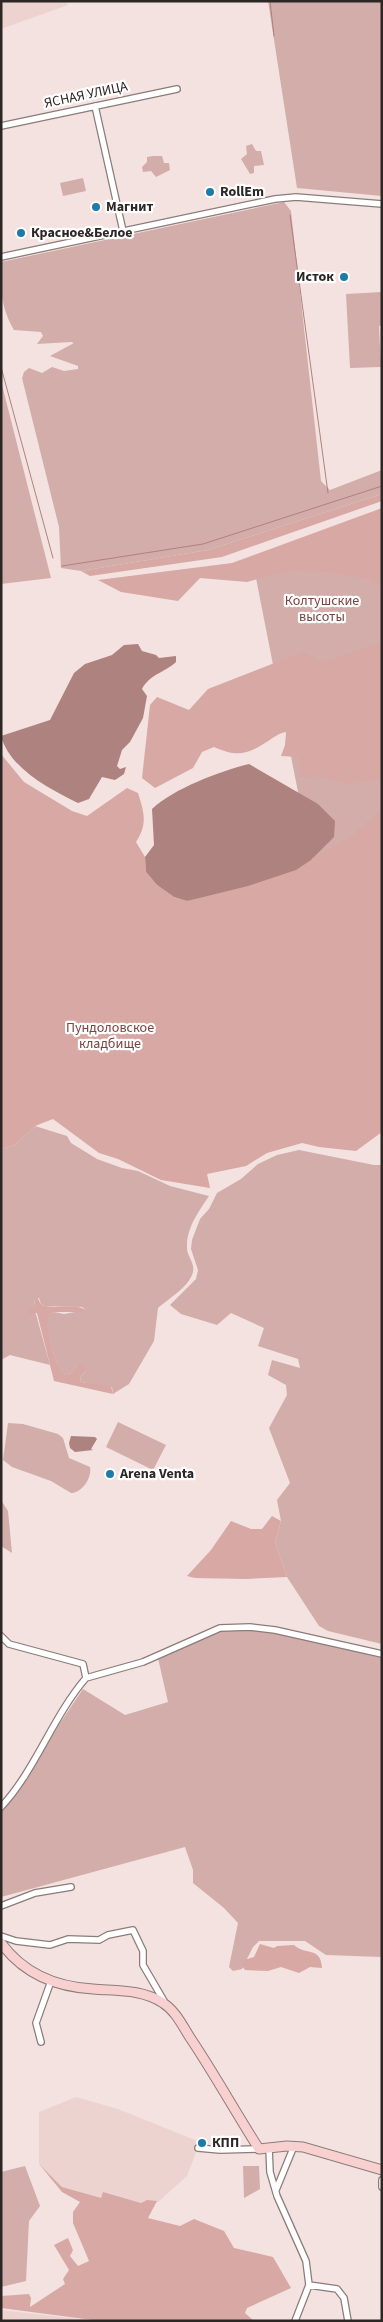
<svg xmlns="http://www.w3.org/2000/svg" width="383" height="2322" font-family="'Source Sans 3',sans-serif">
  <rect width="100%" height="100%" fill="#f3e2e0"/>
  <path fill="#edd3d0" d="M1,1H66L68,5L1,29Z
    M76,2097L118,2109L200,2142L187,2176L158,2202L141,2203L103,2193L101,2199L62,2187L39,2164V2112Z
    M1,2310L97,2321H1Z"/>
  <path fill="#d2ada9" d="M268,1H382V196L297,188Z
    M252,144L256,151H261L264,165L254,166V173L250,174L241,159L247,154L246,146Z
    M153,156H162L164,163H169L170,170L156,177L151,171L143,172L142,167L147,162V157Z
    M83,178L86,191L63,196L60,183Z
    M284,202L291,211L321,481L330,490L382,470V494L208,550L81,571L61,568L59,527L22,378L24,372L29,368L42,373L52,367L64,371L78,369V366L50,356L74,343L71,342L37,344L43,336L41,332L14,330C0,305 1,290 1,262Z
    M382,292V325L379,326L381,367L350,368L346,294Z
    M1,381L51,578L1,584Z
    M382,526V986L374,958L310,853L254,568Z
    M35,1126L67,1136L71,1143L97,1159L122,1168L138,1171L170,1186L209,1196C199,1211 187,1227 187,1246C186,1257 197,1263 192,1275C187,1288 168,1299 158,1308L154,1341L129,1384L113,1394L112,1387L81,1382L80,1377L86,1371L77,1366L69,1375H65C55,1365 45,1329 47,1315L54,1312L64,1314L86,1310L82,1307L45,1306L41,1304L39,1298H35L34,1307L50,1365L10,1355L1,1360V1149L15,1145Z
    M299,1150L374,1165H382V1644L328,1631L319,1626L287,1577L275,1542L281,1521L277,1500L290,1483L269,1428L287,1395L286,1385L268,1375L272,1360L300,1368L298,1359L258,1346L264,1328L231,1313L217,1325L181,1314L170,1305L196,1279L198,1270L191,1249L192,1240L200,1219L209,1209L217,1193L241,1179L258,1164L277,1155Z
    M118,1422L166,1445L153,1470L106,1447Z
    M8,1423L23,1424L58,1434L63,1438L69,1458L90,1467C92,1478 82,1493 71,1493L51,1481L12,1467L3,1460Z
    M1,1500L8,1511L12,1553L1,1546Z
    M249,1630L275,1632L382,1658V1957L326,1955L305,1941H259L253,1947L242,1969L233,1971L229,1967L238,1923L224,1908L193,1883V1870L185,1847L1,1897V1810L83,1689L125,1715L168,1702L158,1658L220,1631Z
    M25,2166L40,2206L29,2221L26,2281L1,2287V2172Z
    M243,2166H259L260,2189L244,2198Z"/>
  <path fill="#d7a8a4" d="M382,494V501L222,557L90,576L81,571L208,550Z
    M382,508V586L369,579L332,572L289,570L247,582L200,578L178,601L121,592L98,580L232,563Z
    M382,642V779L347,784L320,776L303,778L299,772L301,765L298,757L281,756L285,745L286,732C277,734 273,738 265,743C245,756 235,756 214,747L202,752L193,768L155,788L142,778L150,705L157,697L189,710L208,689L303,652L325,662Z
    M1,754L24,782L72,811L87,816L127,788L138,793C144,812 148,824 136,842L145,857L146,872L157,885L174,897L187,901L310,860L352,836L374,816L382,812V1132L356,1151L319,1147L302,1143L267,1153L246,1166L207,1174L210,1188L161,1180L118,1159L99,1153L53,1119L35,1126L15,1145L1,1149Z
    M37,1297C39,1299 39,1302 41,1304C47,1310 76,1303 86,1310L84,1312H54L48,1315C45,1329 55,1365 65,1375H69L77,1366L84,1365L86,1371L80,1377L81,1382L111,1386L113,1394L54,1381L37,1313L30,1314L28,1312L34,1307L35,1298Z
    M272,1516L281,1521L275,1542L287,1577L246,1579L195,1578L187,1576L211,1550L231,1521L251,1529H262Z
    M260,1944L274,1948L277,1946L294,1945C306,1956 321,1946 322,1968L310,1967L299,1973L281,1967L268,1971L245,1970L242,1966L244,1960L254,1957Z
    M39,2164L62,2187L101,2198L103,2192L141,2203L147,2200L157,2201L148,2218L180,2226L194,2219L224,2231L234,2248L273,2257L291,2288L247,2308L245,2313L254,2321H100L1,2308V2296L29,2294L31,2298L30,2307L65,2284L63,2279L69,2270L54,2245L68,2238L73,2250L70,2256L78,2266L89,2261L73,2223V2212L80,2202L62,2192Z"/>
  <path fill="#ae827e" d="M138,644L142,651L156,655L159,658L176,656V662C164,673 150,674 142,689L147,696L143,718L130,742L122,750L117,766L120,769L126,767L124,774L115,780L102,777L89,799L78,803C50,789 10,769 1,736L50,720L74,673L85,664L112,655L124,645Z
    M249,764L318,804L335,821L334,837L311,860L296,870L248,886L187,901L174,897L157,885L146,872L145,857L154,845L152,809C175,788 218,772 249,764Z
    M71,1436L95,1437L97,1439L91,1449L93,1450L75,1452L70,1448L69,1443Z"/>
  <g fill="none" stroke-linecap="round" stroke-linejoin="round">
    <path stroke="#ae827e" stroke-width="1" d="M270,1L274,36
      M290,215L328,493
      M1,367L53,558
      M62,566L203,544L382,486"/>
    <defs>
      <path id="street" d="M95,106L123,231
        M1,126L177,89
        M1,257L275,199L296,197L382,204
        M1,1636L9,1644L83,1664L86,1678C53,1716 35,1771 1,1807
        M86,1678L143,1662L220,1628L250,1627L275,1630L382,1654
        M1,1906L35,1893L71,1887
        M1,1936L16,1941L50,1945L68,1939L99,1940L108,1935L133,1930L143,1951V1965L164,2001
        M41,2042L36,2023L51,1981
        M198,2148L220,2150L259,2149
        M269,2148L270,2172L277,2196L306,2261L309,2285L295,2321
        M382,2180V2187
        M276,2190L294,2146
        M309,2285L337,2289L344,2298L348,2321"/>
      <path id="secondary" d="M1,1943C23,1973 56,1987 93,1989C117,1991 142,1989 163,2003C176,2011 183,2027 191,2039C215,2075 236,2113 259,2149L287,2146L303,2147L382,2170"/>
    </defs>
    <use href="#street" stroke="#8b7c7a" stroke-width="8"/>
    <use href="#secondary" stroke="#8b7c7a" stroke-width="11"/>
    <use href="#street" stroke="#fff" stroke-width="5.5"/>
    <use href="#secondary" stroke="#f7d0cf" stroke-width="9"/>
  </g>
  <g fill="#1c7ba8" stroke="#fff" stroke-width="2">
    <circle cx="210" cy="192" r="5"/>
    <circle cx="96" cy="207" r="5"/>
    <circle cx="21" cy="233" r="5"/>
    <circle cx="344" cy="277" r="5"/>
    <circle cx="110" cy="1474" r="5"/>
    <circle cx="202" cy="2143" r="5"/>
  </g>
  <g text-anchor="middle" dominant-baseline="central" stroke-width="4.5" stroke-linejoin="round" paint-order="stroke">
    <g font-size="14" fill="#2c2625" stroke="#fff">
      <text transform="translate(86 95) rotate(-12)">ЯСНАЯ УЛИЦА</text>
    </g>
    <g font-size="14" font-weight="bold" fill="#2c2625" stroke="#fff" text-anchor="start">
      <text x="220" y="192">RollEm</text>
      <text x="106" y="207">Магнит</text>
      <text x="31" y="233">Красное&amp;Белое</text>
      <text x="334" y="277" text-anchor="end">Исток</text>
      <text x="120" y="1474">Arena Venta</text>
      <text x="212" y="2143">КПП</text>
    </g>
    <g font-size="14" fill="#7e413d" stroke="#fff">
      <text x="322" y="601">Колтушские<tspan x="322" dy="16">высоты</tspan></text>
      <text x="110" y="1028">Пундоловское<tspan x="110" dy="16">кладбище</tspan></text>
    </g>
  </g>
  <rect width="383" height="2322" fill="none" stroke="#2c2625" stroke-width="5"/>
</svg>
